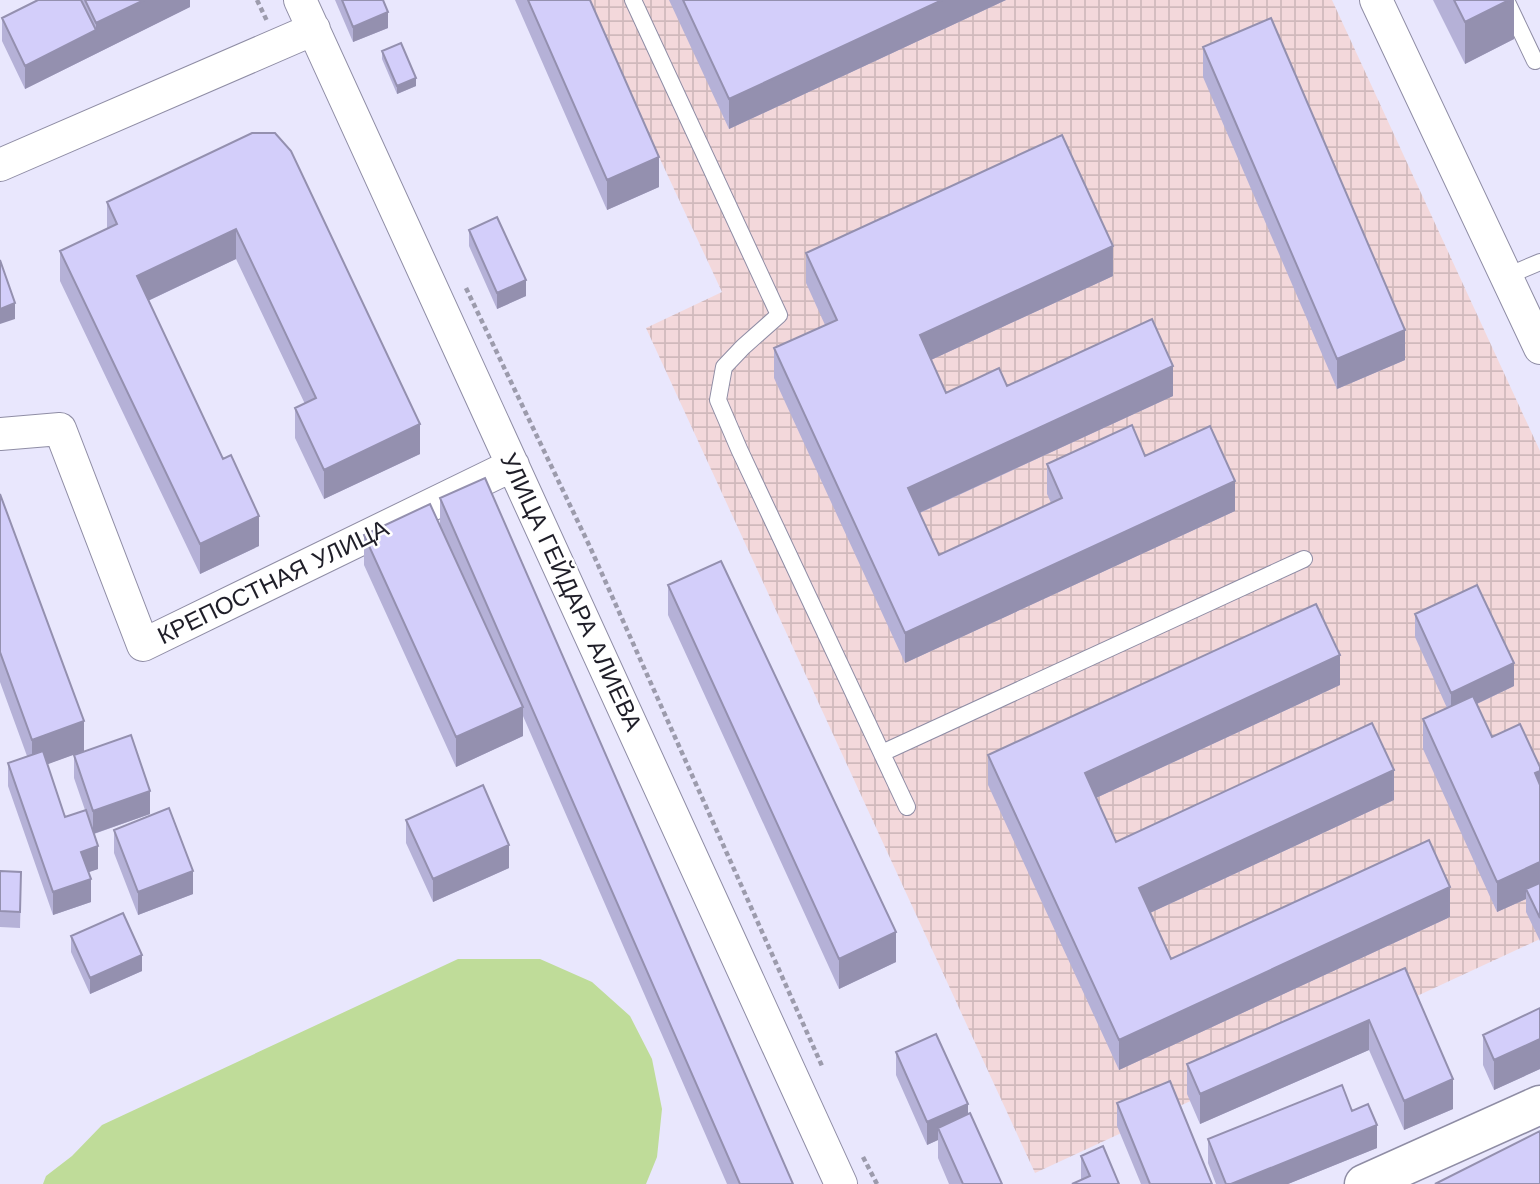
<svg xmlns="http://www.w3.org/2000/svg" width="1540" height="1184" font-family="'Work Sans',sans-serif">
  <defs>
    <pattern id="industrial-grid" width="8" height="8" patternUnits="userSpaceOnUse" patternTransform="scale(1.75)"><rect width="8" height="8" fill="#f3d8db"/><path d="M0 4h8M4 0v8" fill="none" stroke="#d0b9bc"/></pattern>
  </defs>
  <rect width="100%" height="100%" fill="#e9e7fd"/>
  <path fill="url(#industrial-grid)" d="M586,0H1332L1540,451V939L1035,1173L646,328L722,292Z"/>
  <path fill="#bfdc99" d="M458,959H540L592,982L630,1016L652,1059L662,1109L657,1157L646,1184H43L46,1176L72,1156L102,1125Z"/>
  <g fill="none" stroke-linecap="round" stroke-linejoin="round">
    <defs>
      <path id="lane" d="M633,0L779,315L743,347L724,367L718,400L739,449L907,807
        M1506,0L1535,61
        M1507,276L1540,262
        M882,753L1304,559"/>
      <path id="street" d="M300,0L841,1184
        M1376,0L1540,348
        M0,165L314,29
        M0,434L60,429L143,645L513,465"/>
      <path id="secondary" d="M1364,1184L1540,1105"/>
    </defs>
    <use href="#lane" stroke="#8f8da5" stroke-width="18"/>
    <use href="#street" stroke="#8f8da5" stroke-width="34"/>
    <use href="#secondary" stroke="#8f8da5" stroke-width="41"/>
    <path stroke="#9c9bac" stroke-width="4.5" stroke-dasharray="5 3.5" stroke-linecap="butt" d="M257,0L267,21
      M466,288L590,547L822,1066
      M863,1157L877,1184"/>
    <use href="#lane" stroke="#fff" stroke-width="16"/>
    <use href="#street" stroke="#fff" stroke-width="32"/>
    <use href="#secondary" stroke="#fff" stroke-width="38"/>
  </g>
  <path fill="#b5b1d7" d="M38,0H190V7L25,89L2,41V18Z
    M335,0H383L388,28L353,42Z
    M515,0H590L659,187L607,210Z
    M669,0H1006L729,129Z
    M1433,0H1514V39L1465,64Z
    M1203,47L1405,360L1337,389L1203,77Z
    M382,51L416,86L397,94L382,59Z
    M252,133L420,454L324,499L295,438V408L305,404L236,259L148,301L259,546L200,574L60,281V251L107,229V202Z
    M469,230L526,296L497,309L469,246Z
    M806,253L1113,276L931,360L946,393L1007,386L1173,396L920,513L939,555L1051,503L1047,494V464L1145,456L1235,511L905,663L774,378V348L825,325L806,283Z
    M0,494L84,751L47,764L65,817L85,810L74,778V755L150,814L94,834L98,869L88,872L91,902L53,915L8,786V763L27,756L0,682Z
    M440,498L793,1184H727L523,716V736L456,767L364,565V535L440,527Z
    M668,585L896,962L839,989L668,615Z
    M1415,614L1514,686L1477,704L1492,737L1540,767V941L1526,912V899L1497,912L1423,749V719L1447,708L1415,637Z
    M1340,685L1096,798L1116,842L1394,800L1150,913L1171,959L1450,917L1119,1070L988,785V755Z
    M406,820L509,868L433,902L406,843Z
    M114,830L193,894L138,915L114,853Z
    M0,871L21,888L20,928L0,927Z
    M71,936L142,971L90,994L71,952Z
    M1405,968L1453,1109L1404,1130L1369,1050L1200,1124L1187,1094V1064Z
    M1540,1008V1069L1494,1090L1483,1065V1035Z
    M896,1052L968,1114L1002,1184H949L938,1158V1140L927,1145L896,1075Z
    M1117,1103L1212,1184H1141L1117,1126Z
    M1352,1111L1377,1148L1288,1184H1216L1208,1163V1139Z
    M1081,1156L1119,1184L1081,1180Z"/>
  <path fill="#9490af" d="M144,0H190V7L25,89V66L96,30V23Z
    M942,0H1006L729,129V99Z
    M1509,0H1514V39L1465,64V22Z
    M388,12V28L353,42V27Z
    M416,78V86L397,94V86Z
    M659,157V187L607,210V180Z
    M236,229V259L137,306V276Z
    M1113,246V276L920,365V335Z
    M526,280V296L497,309V293Z
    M15,303V319L0,324V309Z
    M1405,330V360L1337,389V359Z
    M1173,366V396L908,518V488Z
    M420,424V454L324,499V470Z
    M1235,481V511L905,663V633Z
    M259,516V546L200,574V544Z
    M1340,655V685L1085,803V773Z
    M1514,663V686L1451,716V693Z
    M523,707V736L456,767V737Z
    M84,721V751L32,770V740Z
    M1394,770V800L1139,918V888Z
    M1540,771V801L1535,773Z
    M150,791V814L93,834V811Z
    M509,845V868L433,902V879Z
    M98,846V869L81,875V852Z
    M1540,862V892L1526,889V899L1497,912V882Z
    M193,871V894L138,915V892Z
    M91,879V902L53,915V892Z
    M1450,887V917L1119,1070V1040Z
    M896,932V962L839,989V959Z
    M142,955V971L90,994V978Z
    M1369,1020V1050L1200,1124V1094Z
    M1540,1039V1069L1494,1090V1060Z
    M1453,1079V1109L1404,1130V1101Z
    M968,1104V1127L938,1128V1140L927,1145V1122Z
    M1377,1125V1148L1288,1184H1231Z"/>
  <path fill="#d3cefa" stroke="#9490af" stroke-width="2" d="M38,0H81L96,30L25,66L2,18Z
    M85,0H144L96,23Z
    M342,0H383L388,12L353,27Z
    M528,0H590L659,157L607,180Z
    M683,0H942L729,99Z
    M1454,0H1509L1465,22Z
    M1271,18L1405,330L1337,359L1203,47Z
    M401,43L416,78L397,86L382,51Z
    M252,133H275L291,151L420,424L324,470L295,408L316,398L236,229L137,276L223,459L231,455L259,516L200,544L60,251L117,224L107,202Z
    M1062,135L1113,246L920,335L946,393L999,368L1007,386L1152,319L1173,366L908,488L939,555L1062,498L1047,464L1132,425L1145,456L1210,426L1235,481L905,633L774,348L837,320L806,253Z
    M497,217L526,280L497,293L469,230Z
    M0,260L15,303L0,309Z
    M485,478L793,1184H740L440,498Z
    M0,494L84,721L32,740L0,652Z
    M430,504L523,707L456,737L364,535Z
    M721,561L896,932L839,959L668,585Z
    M1477,585L1514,663L1451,693L1415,614Z
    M1316,604L1340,655L1085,773L1116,842L1372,723L1394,770L1139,888L1171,959L1429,840L1450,887L1119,1040L988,755Z
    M1473,696L1492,737L1520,724L1540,767V771L1535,773L1540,785V862L1497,882L1423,719Z
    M131,735L150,791L93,811L74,755Z
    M43,751L65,817L86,810L98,846L81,852L91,879L53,892L8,763Z
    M483,785L509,845L433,879L406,820Z
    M169,808L193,871L138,892L114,830Z
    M0,871L21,872L20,912L0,911Z
    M1540,883V918L1526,889Z
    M123,913L142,955L90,978L71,936Z
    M1405,968L1453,1079L1404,1101L1369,1020L1200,1094L1187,1064Z
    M1540,1008V1039L1494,1060L1483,1035Z
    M936,1034L968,1104L927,1122L896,1052Z
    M1170,1081L1212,1184H1150L1117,1103Z
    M1342,1085L1352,1111L1368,1104L1377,1125L1231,1184H1226L1208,1139Z
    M970,1113L1002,1184H963L938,1128Z
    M1540,1131V1184H1435Z
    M1103,1146L1119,1184H1072L1090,1176L1081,1156Z"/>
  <g text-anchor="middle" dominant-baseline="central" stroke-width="5" stroke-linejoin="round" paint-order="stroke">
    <g font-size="24" fill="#1f1e28" stroke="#fff">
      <text transform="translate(273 582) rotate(-26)">КРЕПОСТНАЯ УЛИЦА</text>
      <text transform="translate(571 592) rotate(65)">УЛИЦА ГЕЙДАРА АЛИЕВА</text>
    </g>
  </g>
</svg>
